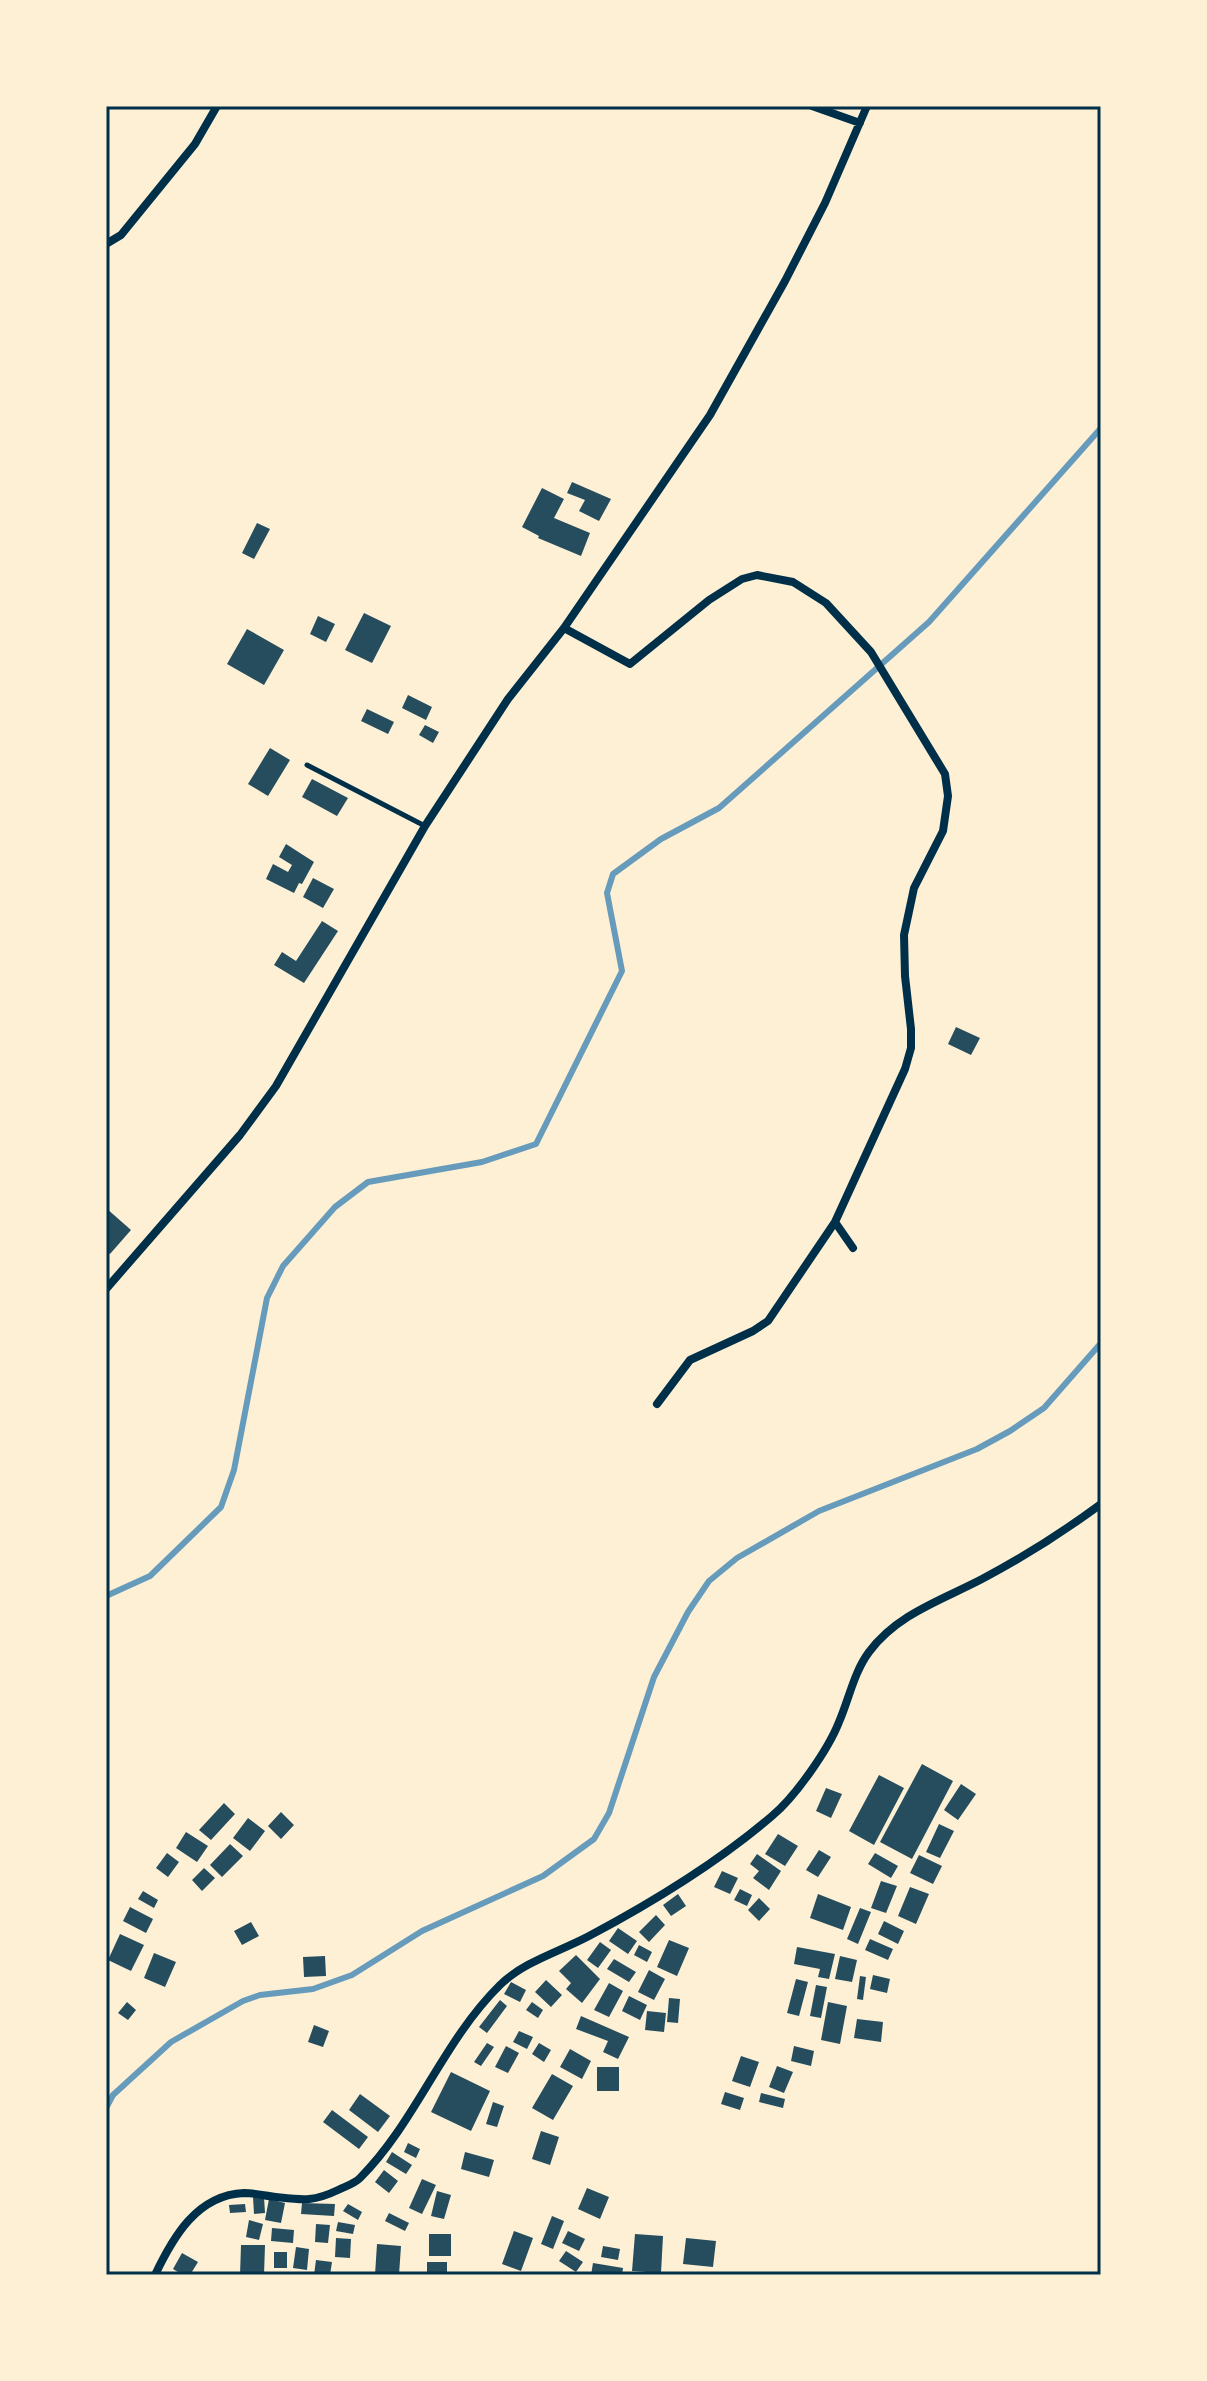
<svg xmlns="http://www.w3.org/2000/svg" width="1207" height="2381" font-family="'Libre Baskerville',serif">
  <rect width="100%" height="100%" fill="#fdf0d5"/>
  <g fill="none" stroke-linecap="round" stroke-linejoin="round">
    <path stroke="#669bbc" stroke-width="6" d="M106,1596L150,1576L221,1507L234,1470L267,1298L283,1266L335,1207L368,1182L482,1162L536,1144L622,971L607,893L613,874L661,839L719,808L929,622L1101,428
      M106,2108L113,2095L171,2042L243,2001L260,1995L313,1989L352,1975L422,1931L543,1876L594,1839L609,1813L654,1677L688,1612L709,1581L737,1558L819,1511L977,1449L1010,1431L1044,1408L1101,1343"/>
  </g>
  <path fill="#264d5e" d="M572,482L611,499L599,521L579,511L585,500L567,493Z
    M542,488L564,499L554,518L590,533L581,556L538,538L539,536L522,527Z
    M257,523L270,529L254,559L242,553Z
    M364,613L391,626L372,663L345,650Z
    M318,616L335,624L326,642L310,634Z
    M247,629L284,650L264,685L227,664Z
    M408,695L432,707L426,720L402,708Z
    M367,709L394,722L388,734L361,721Z
    M425,725L439,732L433,743L419,735Z
    M270,748L290,760L268,796L248,784Z
    M312,779L348,798L337,816L302,797Z
    M286,844L314,862L302,884L299,883L294,893L266,879L273,864L288,872L292,865L279,857Z
    M313,878L334,889L323,908L303,897Z
    M322,921L338,931L304,983L274,965L282,952L296,961Z
    M956,1027L980,1038L971,1055L948,1044Z
    M106,1208L131,1230L110,1254L106,1250Z
    M922,1764L953,1781L912,1859L880,1842Z
    M879,1775L904,1788L874,1845L849,1831Z
    M961,1784L976,1794L958,1820L944,1810Z
    M826,1788L842,1794L831,1818L816,1811Z
    M224,1803L235,1814L211,1840L199,1830Z
    M281,1812L294,1825L281,1839L268,1826Z
    M248,1818L265,1831L250,1851L233,1838Z
    M939,1824L954,1831L940,1858L926,1852Z
    M186,1832L208,1846L197,1862L176,1848Z
    M778,1834L798,1846L785,1866L765,1854Z
    M230,1844L243,1856L222,1877L210,1865Z
    M819,1850L831,1857L818,1877L806,1870Z
    M167,1853L179,1862L168,1877L156,1868Z
    M875,1853L898,1866L891,1878L868,1864Z
    M757,1854L781,1871L769,1890L753,1878L759,1871L750,1864Z
    M919,1855L942,1866L933,1884L910,1873Z
    M204,1868L215,1878L202,1891L192,1880Z
    M722,1871L738,1878L730,1894L714,1887Z
    M881,1881L897,1886L886,1913L871,1908Z
    M910,1887L929,1894L916,1924L898,1916Z
    M740,1889L752,1895L747,1906L734,1900Z
    M143,1891L158,1900L154,1908L138,1899Z
    M678,1894L686,1906L671,1916L663,1905Z
    M818,1894L851,1907L843,1930L810,1918Z
    M759,1898L770,1909L759,1921L748,1910Z
    M130,1907L153,1919L146,1933L123,1921Z
    M860,1908L871,1912L858,1944L847,1939Z
    M656,1915L665,1925L649,1942L639,1932Z
    M884,1921L904,1931L898,1944L878,1934Z
    M251,1922L259,1936L242,1945L234,1931Z
    M618,1928L637,1941L628,1954L609,1941Z
    M120,1934L144,1945L131,1971L108,1960Z
    M870,1939L893,1949L888,1960L865,1950Z
    M669,1940L689,1948L677,1976L657,1967Z
    M600,1942L611,1950L598,1968L587,1960Z
    M639,1945L652,1952L647,1962L634,1955Z
    M797,1947L835,1954L829,1979L818,1977L820,1969L794,1964Z
    M154,1953L176,1962L165,1987L144,1978Z
    M576,1955L600,1979L582,2003L566,1989L571,1983L559,1971Z
    M325,1956L326,1976L304,1977L303,1957Z
    M840,1956L857,1960L852,1982L835,1979Z
    M614,1959L636,1972L629,1982L607,1969Z
    M649,1970L665,1979L654,2000L638,1992Z
    M873,1975L890,1979L887,1993L870,1989Z
    M860,1976L866,1977L863,2000L857,1999Z
    M796,1979L808,1982L799,2016L787,2013Z
    M546,1980L562,1995L551,2007L535,1992Z
    M511,1982L526,1990L520,2002L504,1994Z
    M609,1983L623,1991L609,2017L594,2010Z
    M816,1985L827,1987L821,2018L810,2016Z
    M629,1996L647,2005L640,2020L622,2011Z
    M669,1998L680,1999L678,2023L667,2022Z
    M500,2000L507,2006L487,2033L479,2027Z
    M127,2002L136,2010L128,2020L118,2013Z
    M532,2002L543,2010L538,2018L526,2010Z
    M828,2002L847,2006L840,2044L821,2040Z
    M647,2011L666,2013L664,2032L645,2030Z
    M581,2016L629,2037L618,2059L603,2052L608,2041L576,2029Z
    M857,2019L883,2022L881,2042L854,2038Z
    M314,2025L329,2031L323,2047L308,2042Z
    M519,2031L533,2037L527,2049L513,2042Z
    M487,2043L494,2047L481,2066L474,2062Z
    M539,2043L551,2050L544,2062L532,2054Z
    M506,2046L519,2053L508,2073L495,2067Z
    M794,2046L814,2051L811,2066L791,2061Z
    M570,2049L591,2061L582,2079L560,2067Z
    M741,2056L759,2062L750,2087L732,2081Z
    M777,2066L793,2072L784,2093L769,2087Z
    M597,2067H619V2091H597Z
    M451,2072L490,2091L471,2131L431,2112Z
    M552,2074L573,2086L553,2120L532,2108Z
    M725,2092L744,2098L740,2110L721,2104Z
    M761,2093L785,2099L783,2108L759,2102Z
    M360,2094L390,2116L378,2132L349,2110Z
    M493,2102L504,2106L497,2127L486,2124Z
    M332,2110L368,2137L359,2149L323,2122Z
    M541,2131L559,2137L550,2165L532,2159Z
    M408,2143L420,2149L416,2158L404,2152Z
    M392,2152L412,2165L406,2174L386,2162Z
    M465,2152L494,2160L489,2177L461,2169Z
    M384,2170L398,2181L389,2193L375,2182Z
    M422,2179L436,2185L422,2214L409,2208Z
    M587,2188L609,2197L600,2219L578,2209Z
    M437,2191L451,2195L444,2219L431,2216Z
    M253,2197H264L265,2213L254,2214Z
    M269,2199L285,2203L281,2223L265,2220Z
    M302,2203L335,2204L334,2216L301,2214Z
    M245,2204L246,2212L230,2213L229,2205Z
    M348,2204L362,2212L358,2220L343,2211Z
    M389,2213L409,2223L405,2231L385,2221Z
    M552,2216L564,2221L553,2249L541,2244Z
    M249,2220L263,2224L259,2240L246,2237Z
    M338,2222L355,2225L353,2234L336,2231Z
    M316,2224L330,2225L328,2243L315,2242Z
    M272,2228L294,2230L293,2243L271,2241Z
    M514,2231L533,2238L521,2271L502,2264Z
    M568,2231L585,2239L579,2251L562,2243Z
    M429,2234H451V2256H429Z
    M635,2234L663,2236L661,2273L632,2271Z
    M336,2238L351,2239L350,2258L335,2257Z
    M686,2238L716,2241L713,2267L683,2264Z
    M377,2244L401,2246L399,2275H375Z
    M241,2245H265L264,2275H240Z
    M603,2246L620,2249L618,2260L601,2257Z
    M296,2247L309,2249L307,2270L293,2268Z
    M566,2251L583,2262L576,2272L559,2261Z
    M274,2252H287V2268H274Z
    M182,2253L198,2262L190,2275H183L173,2269Z
    M316,2260L332,2262L330,2275H314Z
    M427,2262H447V2275H427Z
    M593,2263L623,2268L622,2275H591Z"/>
  <g fill="none" stroke-linecap="round" stroke-linejoin="round">
    <path stroke="#003049" stroke-width="5" d="M307,765L425,826"/>
    <path stroke="#003049" stroke-width="8" d="M812,106L860,123
      M106,244L121,235L195,144L217,106
      M564,628L630,664L709,600L742,579L757,575L793,582L826,603L871,652L945,774L948,796L943,831L914,888L904,935L905,976L911,1029V1048L905,1069L835,1222L853,1248
      M106,1289L240,1135L276,1086L425,826L508,699L564,628L710,415L785,281L825,203L867,106
      M657,1404L690,1360L753,1331L768,1321L835,1222
      M155,2275C173,2237 197,2195 244,2193C254,2193 266,2196 276,2197C303,2200 313,2202 338,2190C346,2186 354,2184 360,2178C416,2122 443,2041 500,1985C523,1962 561,1951 589,1936C653,1902 717,1863 772,1816C795,1797 828,1750 839,1722C849,1699 854,1672 869,1652C897,1614 942,1600 982,1579C1024,1557 1063,1532 1101,1504"/>
  </g>
  <rect width="1207" height="2381" fill="none" stroke="#fdf0d5" stroke-width="216"/>
  <rect x="108" y="108" width="991" height="2165" fill="none" stroke="#003049" stroke-width="3"/>
</svg>
